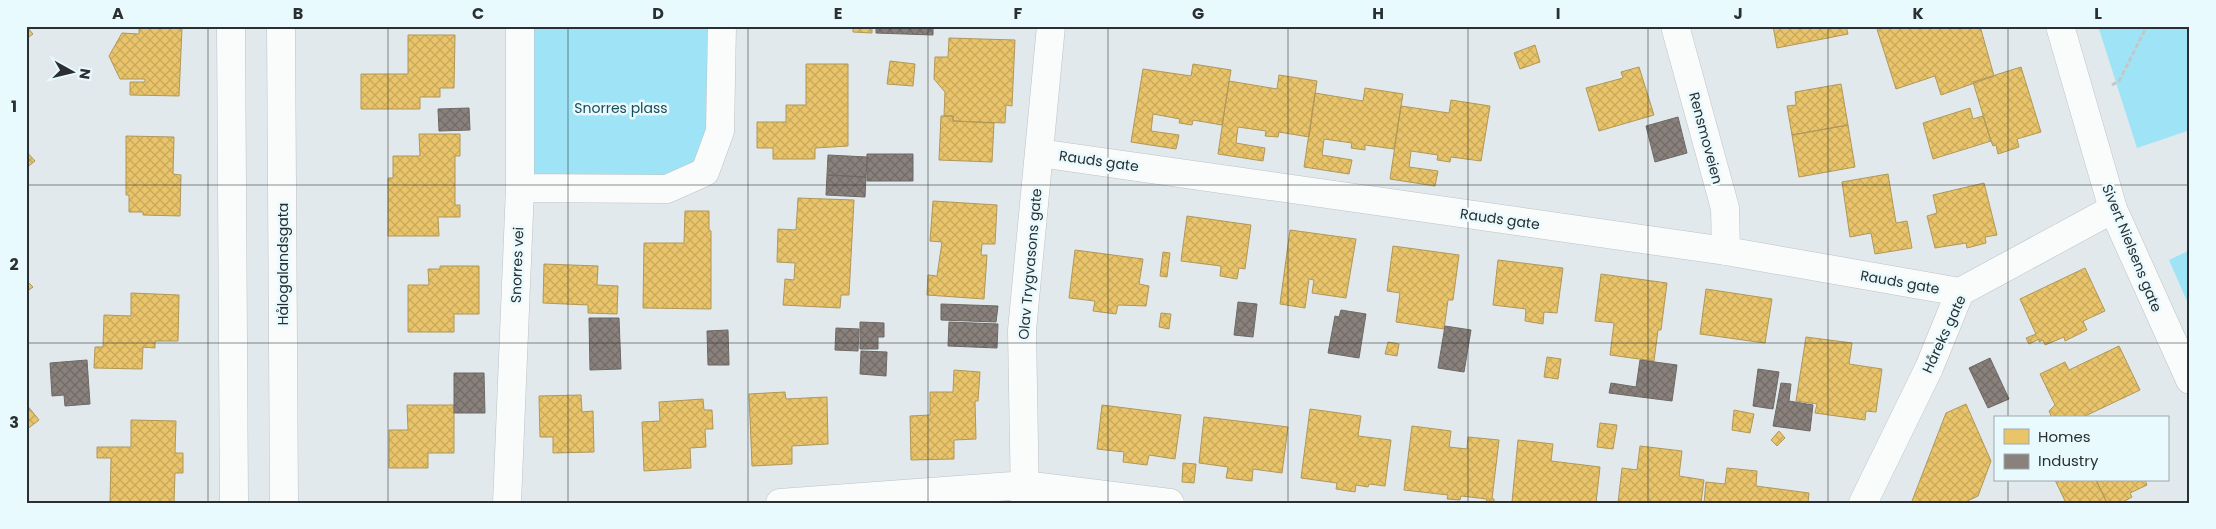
<svg xmlns="http://www.w3.org/2000/svg" width="2216" height="529" font-family="Poppins,sans-serif">
  <defs>
    <pattern id="homes-cross-hatch" width="8" height="8" patternUnits="userSpaceOnUse" patternTransform="scale(1.25)"><rect width="8" height="8" fill="#e9c46a"/><path d="M0 0l8 8M0 8l8-8" fill="none" stroke="#c8a95c"/></pattern>
    <pattern id="industry-cross-hatch" width="8" height="8" patternUnits="userSpaceOnUse" patternTransform="scale(1.25)"><rect width="8" height="8" fill="#8a817c"/><path d="M0 0l8 8M0 8l8-8" fill="none" stroke="#716a66"/></pattern>
  </defs>
  <rect width="100%" height="100%" fill="#e1e9ec"/>
  <path fill="#9ee4f6" d="M520,26H722L705,172L520,188Z
    M2098,26H2190V130L2137,148Z
    M2190,250V308L2169,260Z"/>
  <path fill="url(#homes-cross-hatch)" stroke="#b09859" d="M26,26L33,34L26,39Z
    M139,26H187L186,28H182L179,96L130,95V82H145V79H120L109,56L122,33L139,34Z
    M853,26H872V33L853,32Z
    M1773,26H1846L1848,34L1777,48Z
    M1876,26H1980L1994,76L1941,95L1935,76L1896,89Z
    M408,35H455L454,88H440V97H420V109H361V74H408Z
    M949,38L1015,40L1012,106L1006,105L1005,123L953,121V116H944L945,92L934,79L935,57H948Z
    M1535,45L1540,62L1520,69L1514,53Z
    M890,61L915,64L913,86L887,84Z
    M806,64H848V146L815,148V159H773V148H757V122H786V105H806Z
    M1193,64L1231,70L1222,125L1193,120L1192,125L1179,123L1180,119L1153,114L1151,131L1179,135L1176,149L1131,142L1143,69L1191,76Z
    M1639,67L1654,115L1599,131L1586,88L1623,78L1621,72Z
    M2021,67L2041,132L2017,139L2019,147L1998,154L1996,145L1993,146L1991,141L1973,82Z
    M1279,75L1317,81L1309,137L1279,132L1278,137L1265,136L1266,131L1238,127L1236,143L1265,148L1263,161L1218,154L1229,81L1277,89Z
    M1841,84L1848,125L1792,135L1787,106L1796,105L1795,92Z
    M1365,88L1403,94L1394,149L1365,145V150L1351,148L1352,143L1324,139L1322,155L1352,160L1349,174L1304,167L1315,93L1363,101Z
    M1451,100L1490,106L1481,161L1451,157L1450,162L1437,160L1438,155L1411,151L1409,167L1438,171L1435,186L1390,179L1401,106L1449,113Z
    M1970,108L1973,119L1983,116L1991,141L1933,159L1923,123Z
    M941,116H953V121L994,123L992,162L939,160Z
    M1848,125L1855,167L1799,177L1792,135Z
    M419,134H460V156H455V205H460V217H438L439,236H388V178H393V156H420Z
    M126,136L174,137L173,174L181,175L180,216L143,215V212H129V195H126Z
    M26,151L35,161L26,168Z
    M1888,174L1896,223L1907,221L1912,248L1875,254L1871,233L1850,237L1842,182Z
    M1984,183L1997,235L1985,237L1986,243L1967,248L1966,243L1935,248L1927,216L1937,213L1933,195Z
    M798,198L854,200L849,295H841L840,308L783,305L785,279L794,280L795,263L777,262L778,229L796,230Z
    M933,201L997,205L995,244H982L981,255H987L984,299L927,295L928,275L937,276L942,242L930,241Z
    M685,211H709V230L711,231V309L643,308L644,243H684Z
    M1187,216L1251,225L1245,269L1239,268L1237,279L1220,276L1221,266L1181,261Z
    M1290,230L1356,239L1346,298L1312,293L1314,280L1309,279L1305,308L1280,304Z
    M1393,246L1459,255L1453,300H1448L1444,329L1396,322L1400,293L1387,291Z
    M1075,250L1143,259L1139,284L1149,286L1146,306L1118,305L1116,314L1093,311L1095,301L1069,298Z
    M1163,252L1170,253L1167,277L1160,276Z
    M1498,260L1563,268L1557,313L1544,312L1543,324L1525,321L1526,309L1493,305Z
    M544,264L598,266L597,285L618,286L617,314L588,313V305L543,303Z
    M440,266H479V314H454V332H408V285H429L428,269H440Z
    M2085,268L2105,311L2083,321L2087,330L2065,341L2064,337L2045,345L2043,340L2039,342V339L2029,344L2026,338L2036,334L2020,299Z
    M1601,274L1667,283L1661,330H1658L1654,361L1610,355L1614,323L1595,321Z
    M26,280L33,287L26,292Z
    M1706,289L1772,299L1765,343L1700,334Z
    M131,293L179,295L178,341H155V348L143,347L142,369L94,368L95,347H103L104,315L131,316Z
    M1161,313L1171,314L1169,329L1159,327Z
    M1806,337L1852,343L1849,364L1882,369L1876,412L1866,411L1865,420L1815,413L1817,404L1796,401Z
    M1388,342L1399,344L1397,356L1385,354Z
    M2119,346L2140,390L2081,418H2052L2049,411L2055,405L2040,374L2065,362L2069,370Z
    M1547,357L1561,359L1558,379L1544,377Z
    M954,370L980,372L978,401H975L976,439L954,440V459L911,460L910,416L930,415V392H953Z
    M785,392L786,399L827,397L828,444L792,446V464L752,466L749,394Z
    M581,395L582,412L593,411L594,452L553,453V437H540L539,396Z
    M703,399L704,410H712L713,429H705L706,447L690,448L691,468L644,471L642,422L660,421L659,402Z
    M26,404L39,420L26,430Z
    M1966,404L1991,461L1978,496L1963,503H1913L1912,501L1946,413Z
    M407,405H454V453H428V468H389V430H408Z
    M1102,405L1181,415L1175,459L1149,455L1147,465L1123,462L1124,452L1097,449Z
    M1310,409L1361,416L1358,436L1391,440L1385,486L1369,484L1368,487L1356,485L1355,492L1336,489L1337,483L1301,478Z
    M1734,410L1754,414L1750,433L1732,430Z
    M1204,417L1288,427L1282,473L1253,469L1252,481L1226,478L1228,467L1199,463Z
    M131,420L176,421L175,453H183V473H175L174,503H110L111,458H97V447H131Z
    M1600,423L1617,425L1613,449L1597,447Z
    M1412,426L1451,431L1449,447L1467,449L1468,437L1499,440L1492,499H1494V503H1486L1487,499L1461,496L1460,500L1447,499L1448,495L1404,490Z
    M1779,431L1785,438L1777,446L1771,440Z
    M1518,440L1553,444L1551,461L1600,467L1596,503L1512,502Z
    M1640,446L1682,451L1679,476L1704,480L1701,503H1618L1622,468L1637,470Z
    M1183,463L1196,464L1194,483L1182,482Z
    M1727,468L1757,471L1756,486L1809,493L1808,503H1704L1706,482L1725,484Z
    M2055,480H2096L2107,503H2066Z
    M2096,480H2145L2147,485L2130,493L2132,497L2121,503H2107Z"/>
  <path fill="url(#industry-cross-hatch)" stroke="#6d6966" d="M876,26H933V35L876,33Z
    M469,108L470,130L439,131L438,109Z
    M1678,117L1687,153L1655,162L1646,126Z
    M867,154H913V181H867Z
    M828,155L867,157L866,177L827,175Z
    M827,175L866,177L865,197L826,195Z
    M1238,302L1257,304L1253,337L1234,335Z
    M941,304L998,306L996,322L941,320Z
    M1341,310L1366,314L1359,358L1328,353L1335,316L1339,317Z
    M589,318H619L621,369L590,370Z
    M860,322L884,323V337H878V349H860Z
    M949,322L998,324L997,348L948,346Z
    M1445,326L1471,330L1464,372L1438,368Z
    M836,328L859,329L858,351L835,350Z
    M728,330L729,365H708L707,331Z
    M861,351L887,352L886,376L860,374Z
    M1990,358L2009,399L1988,408L1969,368Z
    M87,360L90,404L65,406L64,395L52,396L50,363Z
    M1640,360L1677,365L1672,401L1609,393L1611,383L1636,387Z
    M1758,369L1779,372L1773,409L1753,406Z
    M454,373H484L485,413H454Z
    M1781,383L1791,384L1789,401L1813,405L1810,431L1773,426Z"/>
  <g fill="none" stroke-linecap="round" stroke-linejoin="round">
    <defs>
      <path id="minor" d="M231,26L234,503
        M281,26L284,503
        M1675,26L1725,208L1726,251
        M2060,26L2113,209L2190,380
        M1039,153L1726,251L1960,292
        M520,188L667,189L705,172L720,131L722,26
        M507,503L520,188V26
        M780,503L1024,485L1170,503
        M1025,503L1022,330L1051,26
        M1863,503L1929,368L1960,292L2113,209"/>
    </defs>
    <use href="#minor" stroke="#bcc2c5" stroke-width="29"/>
    <path stroke="#c4c7c8" stroke-width="3" stroke-dasharray="5 2.5" stroke-linecap="butt" d="M2112,85L2119,81L2147,26"/>
    <use href="#minor" stroke="#fafcfc" stroke-width="28"/>
  </g>
  <path fill="none" stroke="#2a3032" stroke-width="1" stroke-opacity="0.55" d="M208,26V503M388,26V503M568,26V503M748,26V503M928,26V503M1108,26V503M1288,26V503M1468,26V503M1648,26V503M1828,26V503M2008,26V418M26,185H2190M26,343H2190M2008,480V503"/>
  <g text-anchor="middle" dominant-baseline="central" stroke-width="5" stroke-linejoin="round" paint-order="stroke">
    <g font-size="14" fill="#184d5a" stroke="#e9fafe">
      <text x="621" y="108">Snorres plass</text>
    </g>
    <g font-size="14" fill="#2a3032" stroke="#e9fafe">
      <text transform="translate(1706 138) rotate(75)">Rensmoveien</text>
      <text transform="translate(1099 161) rotate(8)">Rauds gate</text>
      <text transform="translate(1500 219) rotate(8)">Rauds gate</text>
      <text transform="translate(2132 248) rotate(68)">Sivert Nielsens gate</text>
      <text transform="translate(283 264) rotate(-90)">Hålogalandsgata</text>
      <text transform="translate(1030 264) rotate(-85)">Olav Trygvasons gate</text>
      <text transform="translate(517 265) rotate(-88)">Snorres vei</text>
      <text transform="translate(1900 282) rotate(10)">Rauds gate</text>
      <text transform="translate(1944 334) rotate(-65)">Håreks gate</text>
    </g>
  </g>
  <rect width="2216" height="529" fill="none" stroke="#e9fafe" stroke-width="55"/>
  <rect x="1994" y="416" width="175" height="65" fill="#e9fafe" stroke="#9da9ac"/>
  <rect x="2004" y="429" width="25" height="15" fill="#e9c46a" stroke="#9da9ac"/>
  <text x="2038" y="442" font-size="15" fill="#2a3032">Homes</text>
  <rect x="2004" y="454" width="25" height="15" fill="#8a817c" stroke="#9da9ac"/>
  <text x="2038" y="466" font-size="15" fill="#2a3032">Industry</text>
  <g transform="translate(72 72) rotate(98)" stroke="#e9fafe" stroke-width="4" paint-order="stroke">
  <path d="M0-4L9 19L0 12L-9 19Z" fill="#2a3032"/>
  <text y="-8" font-size="14" font-weight="bold" text-anchor="middle" fill="#2a3032">N</text>
  </g>
  <rect x="28" y="28" width="2160" height="474" fill="none" stroke="#2a3032" stroke-width="2"/>
  <g font-size="16" text-anchor="middle" font-weight="bold" fill="#2a3032">
    <text x="118" y="19">A</text>
    <text x="298" y="19">B</text>
    <text x="478" y="19">C</text>
    <text x="658" y="19">D</text>
    <text x="838" y="19">E</text>
    <text x="1018" y="19">F</text>
    <text x="1198" y="19">G</text>
    <text x="1378" y="19">H</text>
    <text x="1558" y="19">I</text>
    <text x="1738" y="19">J</text>
    <text x="1918" y="19">K</text>
    <text x="2098" y="19">L</text>
    <text x="14" y="112">1</text>
    <text x="14" y="270">2</text>
    <text x="14" y="428">3</text>
  </g>
</svg>
